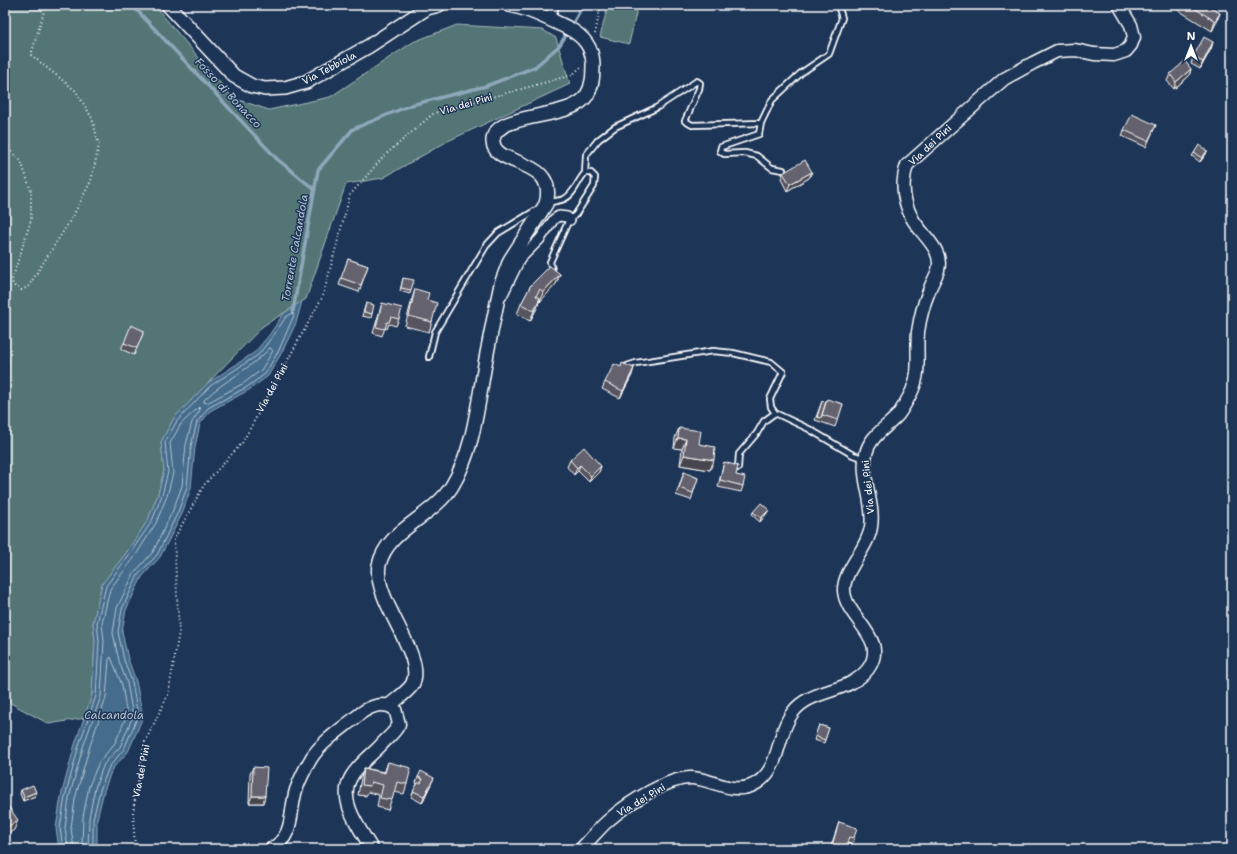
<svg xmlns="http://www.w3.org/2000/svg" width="1237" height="854" font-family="'Shantell Sans',sans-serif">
  <rect width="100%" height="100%" fill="#1d3557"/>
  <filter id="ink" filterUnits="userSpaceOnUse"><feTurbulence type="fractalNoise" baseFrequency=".025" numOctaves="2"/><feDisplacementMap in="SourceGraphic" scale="8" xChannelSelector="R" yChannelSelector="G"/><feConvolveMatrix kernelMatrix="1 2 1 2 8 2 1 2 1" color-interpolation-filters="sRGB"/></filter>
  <g filter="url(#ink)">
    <path fill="#537576" stroke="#a9baba" d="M5,5H154L233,98L269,110L330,97L413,42L457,25L543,30L556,38L570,84L448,141L383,178L346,184L306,299L263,326L174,418L161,442L164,471L158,494L148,520L126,553L102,584L93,623L95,641L92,695L85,718L49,724L5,700V370L9,363L5,325Z
      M608,5H638L629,44L600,37Z"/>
    <path fill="#456c8c" stroke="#8fa7ba" d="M302,301L296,323L282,352L268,376L249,390L210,411L200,424L195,447L191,488L182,514L160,557L142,577L126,610L122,632L128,659L136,681L143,717L128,752L112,769L104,791L97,819V849H59L56,828L61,796L75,744L92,695L95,641L93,623L102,584L126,553L148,520L158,494L164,471L161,442L174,418L208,383L255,352L270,334L283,314Z"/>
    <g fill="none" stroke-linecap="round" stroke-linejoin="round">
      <path stroke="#b5c4d1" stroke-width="1" d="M270,348L273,351L261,370L244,383L207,403L204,402V400C224,380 251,369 270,348Z
        M63,849L60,828L65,797L79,745L96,696L99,641L97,623L106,586L129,555L152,521L162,495L168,472L165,442L177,421L210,386L258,355L273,336L286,317L293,313L294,315L279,350L265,374L247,387L208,408L197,422L191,446L187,487L178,512L157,555L138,575L122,609L118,632L124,660L132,682L138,716L124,749L109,767L100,790L93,819V849
        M68,849L65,828L69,798L83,747L101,696L104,641L102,623L110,589L134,558L156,523L167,496L173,473L170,443L181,424L199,407L200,410L192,422L186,445L182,486L173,510L153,552L134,573L117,608L113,633L119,661L127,683L133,716L120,747L104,764L95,788L89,818L88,849
        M74,849L71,828L75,799L89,749L106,698L109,659L111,657L122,685L127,715L115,743L99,762L89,786L83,817L82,849"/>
      <path stroke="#8fa7ba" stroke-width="3.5" d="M132,5L277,159L315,190
        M571,27L583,5
        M293,311L318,170L353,129L411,105L486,86L535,67L559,46L568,32"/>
      <defs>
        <path id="service" d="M761,123L772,100L801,73L829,54L842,18L838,5
          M585,173L586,155L598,140L615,127L656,108L697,81L700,83L699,89L685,121L692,125L761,123L759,134L721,147L720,151L724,154L745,153L757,156L772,168L783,170
          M548,203C553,201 559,201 564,199C574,195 578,180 585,173H591L595,177L594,186L587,197L576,214L568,222L550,262L552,270
          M429,357L435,332L486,246L498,233L538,209
          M627,366L636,363L713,351L733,353L771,362L783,372L770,399L771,407L775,413L809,429L853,455L865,459
          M738,468L739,454L757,433L764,421L775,413"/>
        <path id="minor" d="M550,19L554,5
          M502,296L520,259L540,239L554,219L559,216L567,217L570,220"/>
        <path id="tertiary" d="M271,849C295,836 289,813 296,790C300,779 306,767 312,757C323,741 340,730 355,718C366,708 381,700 395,709L399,724C395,733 387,738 381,745C372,755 356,766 350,779C338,802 361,830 372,849
          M581,849C591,839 600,827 610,819C628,803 669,777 692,778C712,779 731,794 751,786C782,773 775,735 793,712C811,688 849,694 868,669C890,639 846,619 844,591C843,570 868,549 871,527C875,503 860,477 866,454C869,437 887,427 898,415C903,408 908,399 912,391C921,371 916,353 918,332C920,318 924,303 929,291C931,284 936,277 938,270C944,249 921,235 912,218C903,201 901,183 907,165L1004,79L1033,63L1057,51L1075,50L1094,54L1114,55L1126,51L1131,45L1134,37L1131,25L1119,5"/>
        <path id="secondary" d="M168,5L234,76L252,86L265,89L285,88L306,82L369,46L427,8L439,5
          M390,705C397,699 407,692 412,685C428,657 372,600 379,565C387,529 432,518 452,486C473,451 477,410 484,370C489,341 495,312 501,284L510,260L546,204C559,156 491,168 493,140C495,111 572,121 587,95C593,85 593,74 593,63C592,46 583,36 568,28C549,19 530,9 509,5"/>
      </defs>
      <use href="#service" stroke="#fff" stroke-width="8"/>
      <use href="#minor" stroke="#fff" stroke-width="12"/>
      <use href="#tertiary" stroke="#fff" stroke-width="15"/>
      <use href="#secondary" stroke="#fff" stroke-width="16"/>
      <path stroke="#fff" stroke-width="2" stroke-dasharray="1 3" stroke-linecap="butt" d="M595,34L601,5
        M5,146L21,161L31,191V220L12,280L13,285L21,290L28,287L73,216L91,181L99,145L92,118L76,91L31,55L46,5
        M135,849L133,812L144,744L168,695L179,632L174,539L204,485L242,443L323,296L350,195L384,156L434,113L572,75L581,67"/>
      <use href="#service" stroke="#1d3557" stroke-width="4.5"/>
      <use href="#minor" stroke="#1d3557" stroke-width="9"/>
      <use href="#tertiary" stroke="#1d3557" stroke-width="12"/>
      <use href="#secondary" stroke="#1d3557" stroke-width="13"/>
    </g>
    <path fill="#56545f" stroke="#fff" d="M1174,5H1216L1213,9L1220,13L1216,23L1212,31L1173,7Z
      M1213,42L1211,49L1200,69L1191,64L1193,57Z
      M1191,69L1189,76L1174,89L1167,81L1170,74Z
      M1156,125L1146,147L1122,136L1124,130Z
      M1207,151L1206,154L1200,162L1192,156L1194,153Z
      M783,173L809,178L787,191L781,179Z
      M348,259L368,266L359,292L339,285Z
      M560,274L556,284L539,302L537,308L530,321L517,314L521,304L531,285Z
      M403,278L411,290L410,294L400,291Z
      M415,289L427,300L432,322L429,332L405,326L412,299Z
      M366,303L372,314L371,318L362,316Z
      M382,303L399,319L396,326L389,324L387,329L385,328L382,336L373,333Z
      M144,331L134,355L121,349L124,343Z
      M632,375L620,398L602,389L605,382Z
      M822,401L826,402L843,404L835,427L815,420Z
      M679,428L699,444L710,470L680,465L682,449L674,448L675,438Z
      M570,460L601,466L599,472L589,482L578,471L574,475L567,467Z
      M724,462L736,475L743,486L741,492L718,487L722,469Z
      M684,472L698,478L691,500L676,495Z
      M753,512L767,513L760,522L752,515Z
      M819,725L829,728L824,743L814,740Z
      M388,762L407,784L404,794L394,792L388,810L377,807L379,795L368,792L366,796L358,795L361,778L364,768L384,772Z
      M253,767L265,796L263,803H249L250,774Z
      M418,777L431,784L422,803L411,797L417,784L416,783Z
      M21,790L36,792L35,796L23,801L20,794Z
      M839,822L854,838L852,845L847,843L845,849H830Z"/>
    <path fill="#46454d" stroke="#fff" d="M661,5H672L671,9L659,10Z
      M1213,5H1216L1208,18L1211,8Z
      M1220,13L1216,23L1212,31L1215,21Z
      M1213,42L1211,49L1200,69L1203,62Z
      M1191,69L1189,76L1174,89L1176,82Z
      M1207,151L1206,154L1200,162L1202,158Z
      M812,172L809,178L787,191L790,184Z
      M560,274L556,284L540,302L543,292Z
      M540,298L537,308L530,321L534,311Z
      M634,368L632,375L620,398L623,391Z
      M678,438L686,439L682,449L674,448Z
      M684,455L714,460L710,470L680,465Z
      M580,465L578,471L574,475L577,468Z
      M601,466L599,472L589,482L591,476Z
      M769,510L767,513L760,522L761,518Z
      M434,778L431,784L422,803L424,796Z
      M36,792L35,796L23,801L24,797Z
      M252,796H265L263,803H249Z
      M18,820L14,830L5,836V829Z"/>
    <path fill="#64626e" stroke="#fff" d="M1189,5H1213L1211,8L1220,13L1215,21Z
      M1204,37L1213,42L1203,62L1193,57Z
      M1185,61L1191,69L1176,82L1170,74Z
      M1132,114L1156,125L1148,141L1124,130Z
      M1199,145L1207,151L1202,158L1194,153Z
      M805,160L812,172L790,184L783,173Z
      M348,259L368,266L361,285L341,278Z
      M550,266L560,274L543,292L540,289L536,296L540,298L534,311L521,304L531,285Z
      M403,278L414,280L411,290L401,288Z
      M415,289L429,293L427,300L437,303L432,322L409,316Z
      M366,303L374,305L372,314L364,312Z
      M382,303L402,308L399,319L391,317L389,322H387L385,329L376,327Z
      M131,325L144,331L137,348L124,343Z
      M622,363L634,368L623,391L605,382L614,364L621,367Z
      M827,399L843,404L838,420L822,415Z
      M822,401L826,402L821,418L817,417Z
      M679,428L701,431L699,444L715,447L714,460L684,455L686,439L678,438Z
      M584,447L601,466L591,476L580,465L577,468L570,460Z
      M724,462L738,466L736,475L745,477L743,486L720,480Z
      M684,472L698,478L693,493L679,488Z
      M761,503L769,510L761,518L753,512Z
      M819,725L829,728L825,740L815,736Z
      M388,762L411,768L407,784L397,782L392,800L380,798L383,785L371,782L370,786L362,785L364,768L385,773Z
      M253,767L267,768L265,796H252Z
      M421,771L434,778L424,796L413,791L418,783H421L423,779L418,777Z
      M33,785L36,792L24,797L21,790Z
      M5,802L18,820L5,829Z
      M839,822L857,828L854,838L849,837L845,849H831Z"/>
  </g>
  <g text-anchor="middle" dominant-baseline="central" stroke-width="3" stroke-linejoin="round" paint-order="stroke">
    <g font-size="10" fill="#fff" stroke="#1d3557">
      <text transform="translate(329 68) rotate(-28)">Via Tebbiola</text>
      <text transform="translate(466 104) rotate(-16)">Via dei Pini</text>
      <text transform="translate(930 145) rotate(-43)">Via dei Pini</text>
      <text transform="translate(272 388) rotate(-61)">Via dei Pini</text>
      <text transform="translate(868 487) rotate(-96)">Via dei Pini</text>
      <text transform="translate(141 771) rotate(-79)">Via dei Pini</text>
      <text transform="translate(641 800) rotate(-31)">Via dei Pini</text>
    </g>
    <g font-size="11" font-style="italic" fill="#b5c4d1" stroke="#1d3557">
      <text transform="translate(228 93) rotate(47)">Fosso di Bonacco</text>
      <text transform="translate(295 248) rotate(-80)">Torrente Calcandola</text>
      <text x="114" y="715">Calcandola</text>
    </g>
  </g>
  <rect width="1237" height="854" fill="none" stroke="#1d3557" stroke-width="20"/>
  <rect x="10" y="10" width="1217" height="834" fill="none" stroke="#fff" stroke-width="1.5" filter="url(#ink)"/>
  <g transform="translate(1191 46)" stroke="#1d3557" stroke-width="3" paint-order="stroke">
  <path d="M0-3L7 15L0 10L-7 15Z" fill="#ffffff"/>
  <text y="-6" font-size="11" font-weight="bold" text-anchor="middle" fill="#ffffff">N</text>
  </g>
</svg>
